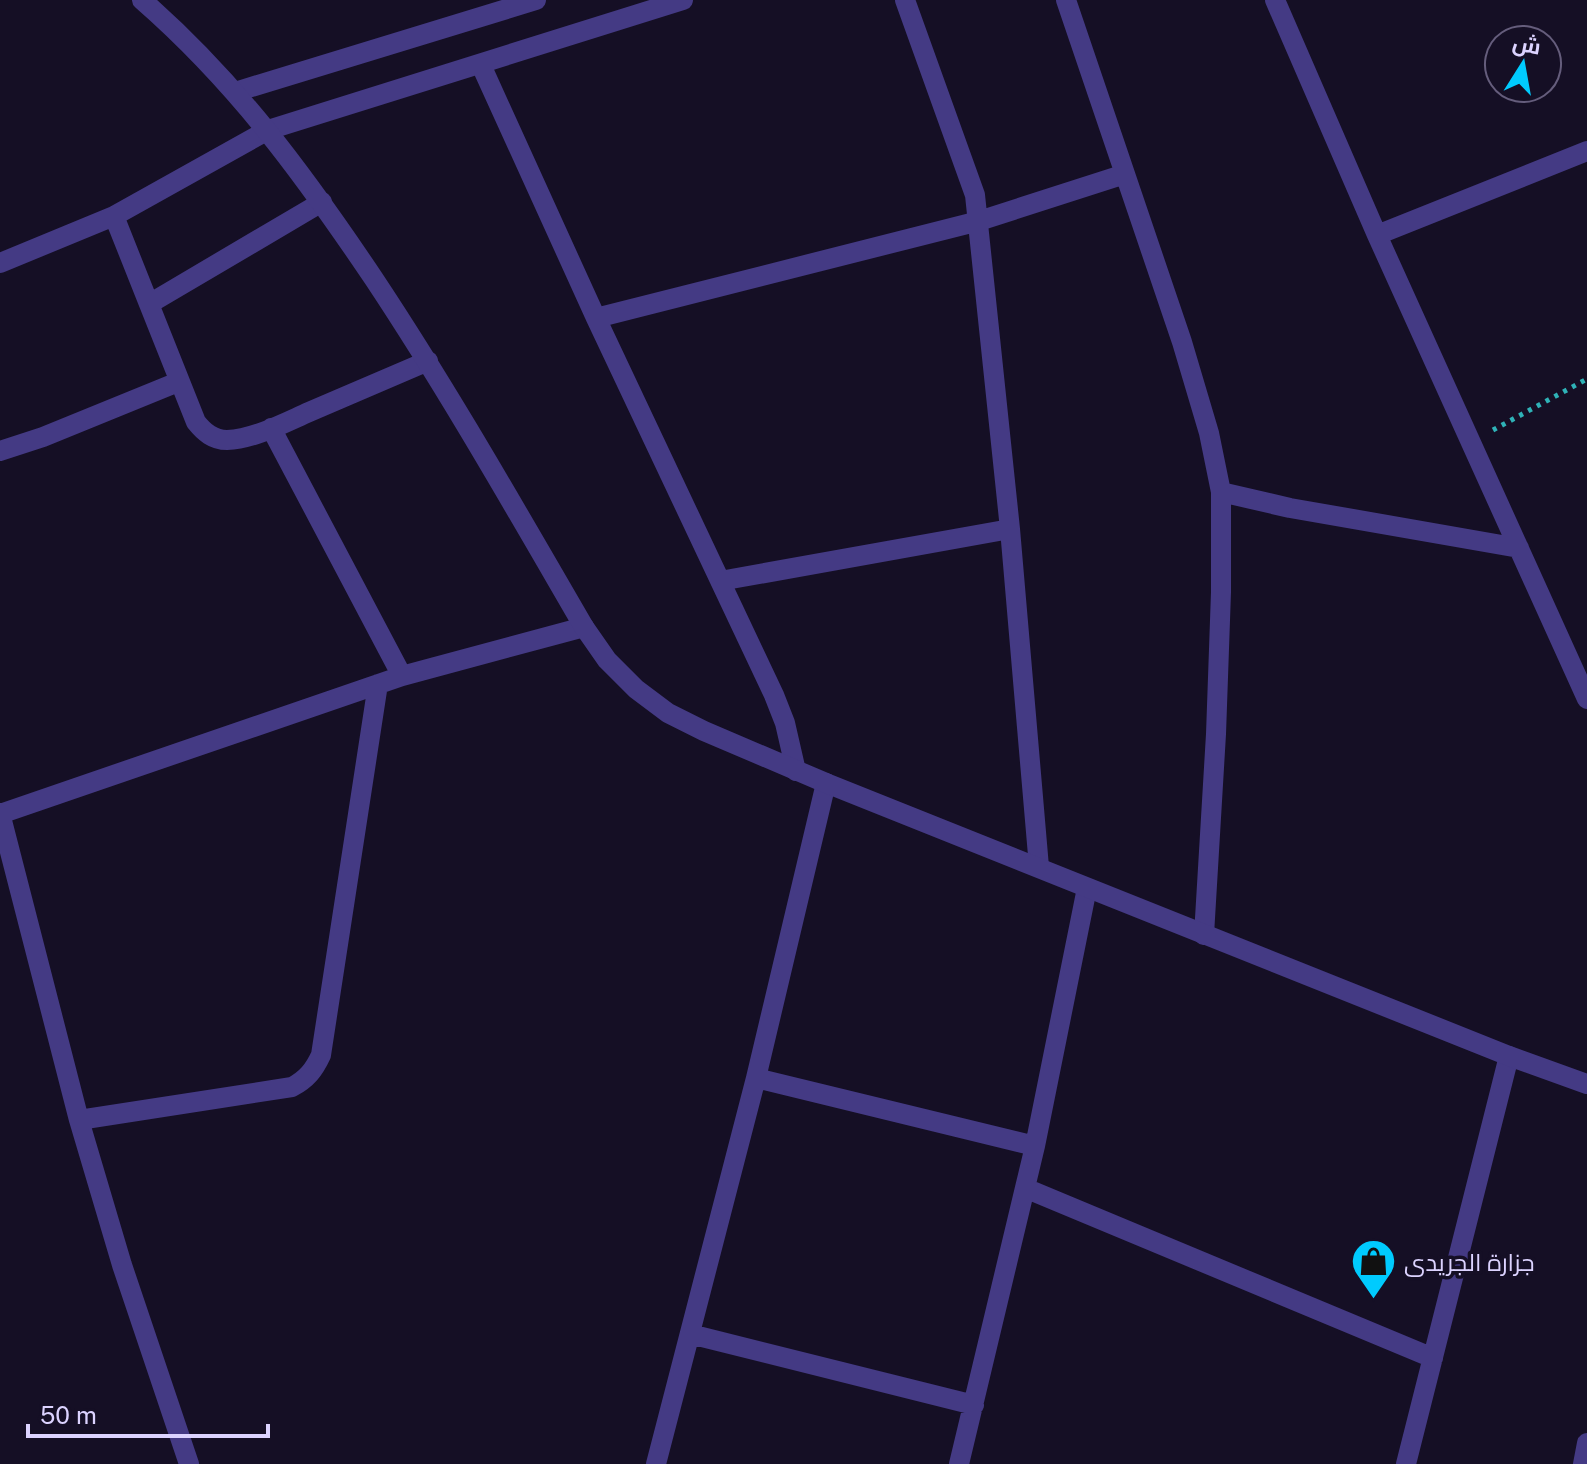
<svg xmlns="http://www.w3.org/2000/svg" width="1587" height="1464" font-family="'Public Sans',Cairo,sans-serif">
  <rect width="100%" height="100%" fill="#150f25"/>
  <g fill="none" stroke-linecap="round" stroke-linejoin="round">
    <path stroke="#2fb2b7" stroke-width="5" stroke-dasharray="4 6" stroke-linecap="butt" d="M1493,430L1587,379"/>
    <path stroke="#443a84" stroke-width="20" d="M905,0L975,195L1010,529L1039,867
      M1066,0L1182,342L1209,433L1221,492V592L1216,734L1204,935
      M1275,0L1377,235L1587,699
      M481,65L596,318L774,695L785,723L796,771
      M235,92L536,0
      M322,202L149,304L196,422C204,432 213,440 227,440C254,439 284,423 309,412C348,395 388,378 428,361
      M114,216L149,304
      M1377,235L1587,151
      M0,263L114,216L268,130L683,0
      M596,318L979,221L1125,174
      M271,428L402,676
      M0,451L43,437L178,382
      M1221,492L1290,508L1519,548
      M720,581L1010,529
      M0,813L79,1120L122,1265L189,1464
      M0,814L402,676L584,627
      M756,1078L1035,1146
      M79,1120L292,1087C307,1079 314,1070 321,1055L378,684
      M1025,1188L1433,1358
      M690,1334L974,1405
      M656,1464L756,1078L826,783
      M959,1464L1035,1146L1087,888
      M1406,1464L1509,1056
      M1583,1464L1587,1443"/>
    <path stroke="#443a84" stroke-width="20" d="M142,0C237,83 304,175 374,279C449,392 516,510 584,627L607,660L636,689L668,713L704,731L826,783L1509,1056L1587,1084"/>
  </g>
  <defs>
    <symbol id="shop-pin" viewBox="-11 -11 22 30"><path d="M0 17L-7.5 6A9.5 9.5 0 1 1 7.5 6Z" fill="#00cbfe" stroke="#150f25"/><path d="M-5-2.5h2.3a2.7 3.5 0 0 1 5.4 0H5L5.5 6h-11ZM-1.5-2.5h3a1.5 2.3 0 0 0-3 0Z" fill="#111"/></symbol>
  </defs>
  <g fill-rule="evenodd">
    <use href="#shop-pin" x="1348" y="1236" width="51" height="69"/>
  </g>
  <g text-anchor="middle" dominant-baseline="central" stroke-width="7" stroke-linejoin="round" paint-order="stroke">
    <g font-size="24" fill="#dcd3ff" stroke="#150f25" text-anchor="start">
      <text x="1404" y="1262">جزارة الجريدى</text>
    </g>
  </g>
  <g transform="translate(1523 64) rotate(11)"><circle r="38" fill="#150f25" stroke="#655d7c" stroke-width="2"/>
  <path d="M0-6L14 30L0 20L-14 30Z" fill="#00cbfe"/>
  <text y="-12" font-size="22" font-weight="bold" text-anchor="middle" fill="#dcd3ff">ش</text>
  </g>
  <path d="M28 1424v12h240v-12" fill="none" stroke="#dcd3ff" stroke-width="4"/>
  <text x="40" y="1424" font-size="24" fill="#dcd3ff" stroke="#150f25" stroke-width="6" paint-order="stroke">50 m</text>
</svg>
